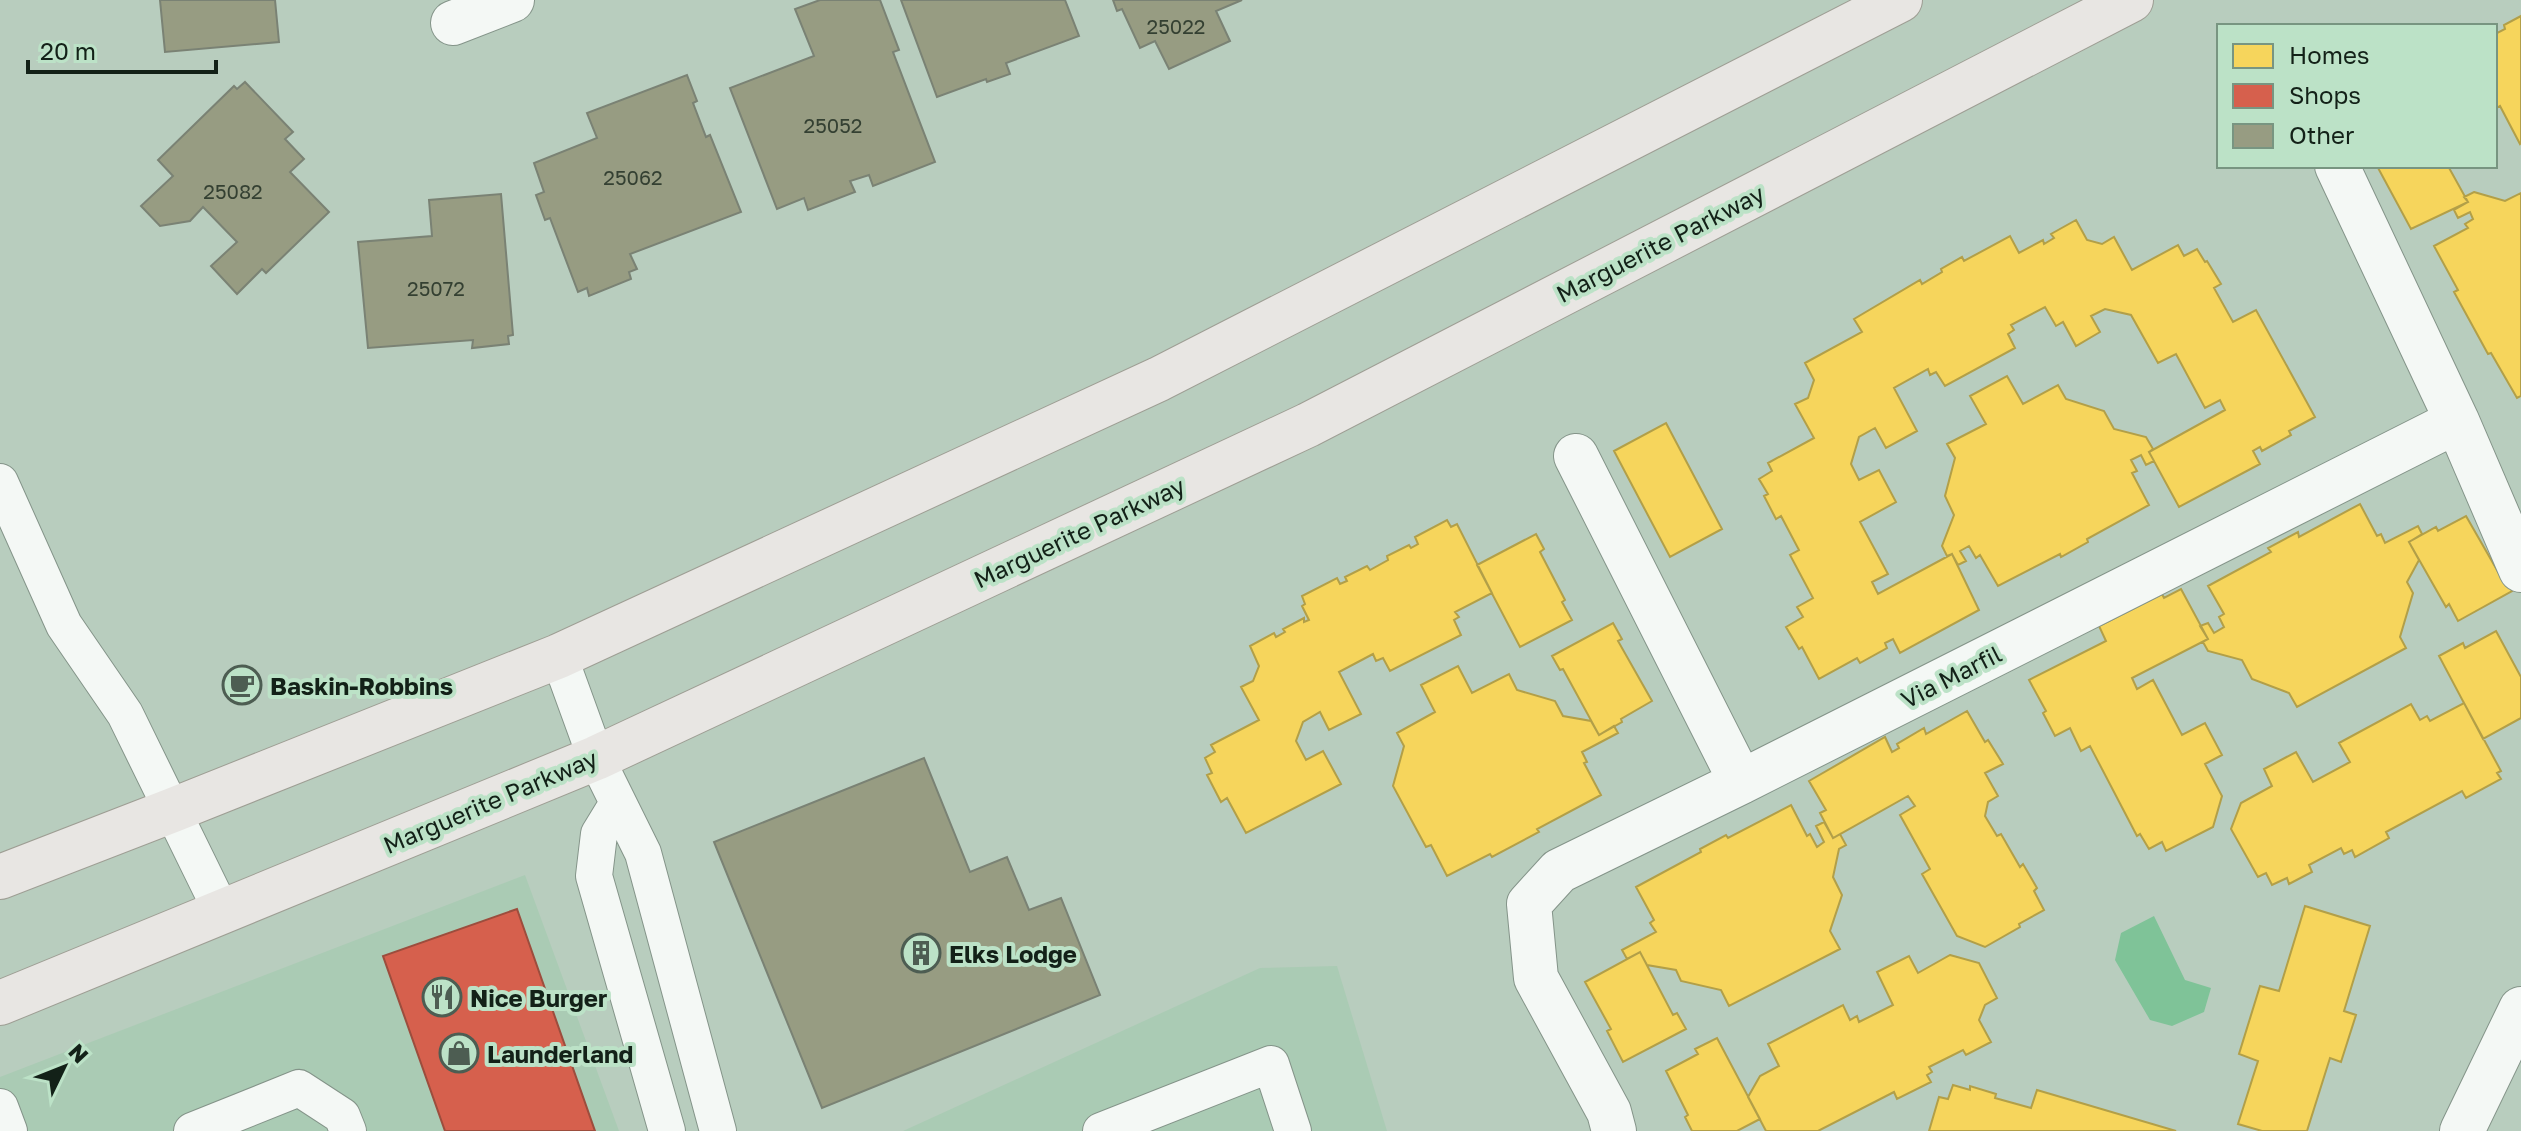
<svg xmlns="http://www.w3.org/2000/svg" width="2521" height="1131" font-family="'Golos Text',sans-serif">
  <rect width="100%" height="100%" fill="#b8cdbe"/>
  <path fill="#aacbb4" d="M525,875L619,1131H0V1077Z
    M1337,966L1387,1131H903L1260,968Z"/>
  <path fill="#7fc398" d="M2154,916L2185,980L2211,988L2204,1012L2172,1026L2150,1020L2115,960L2121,933Z"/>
  <path fill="#f6d55c" stroke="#b29f48" stroke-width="2" d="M2521,16V143L2520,144L2500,106L2495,109V34L2505,29L2504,25Z
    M2377,166H2448L2468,202L2411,229Z
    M2474,192L2505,201L2521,193V396L2517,398L2491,353L2488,354L2454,292L2458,290L2434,246L2468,228L2465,224L2473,219L2470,212L2458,218L2454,210L2468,202L2464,197Z
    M2076,220L2087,240L2102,244L2114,237L2132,270L2178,245L2184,256L2197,249L2205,262L2207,261L2221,284L2214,288L2233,322L2256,310L2315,417L2289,431L2291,435L2262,451L2260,447L2253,451L2260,464L2179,507L2149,452L2225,410L2220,400L2205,408L2176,354L2158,363L2131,315L2105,309L2091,316L2100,332L2076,346L2063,322L2056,326L2045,307L2011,325L2014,330L2008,334L2015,348L1945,386L1936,372L1930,375L1928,369L1894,388L1917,431L1886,448L1875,428L1859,437L1851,464L1859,480L1879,470L1896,502L1860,522L1888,574L1872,582L1878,594L1952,554L1979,610L1900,653L1893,639L1885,643L1887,648L1860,663L1857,658L1819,679L1802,647L1799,649L1786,627L1803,617L1797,607L1813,598L1790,555L1799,550L1781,516L1776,519L1764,496L1768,494L1759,479L1772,471L1768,463L1814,438L1795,404L1808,398L1814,380L1805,363L1862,332L1854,319L1920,280L1922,284L1942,272L1941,269L1962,257L1964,261L2010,236L2019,253L2043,240L2044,244L2054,238L2051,234Z
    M2007,376L2023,404L2058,385L2066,399L2104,411L2114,429L2146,437L2153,449L2149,452L2154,461L2146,465L2141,455L2131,460L2137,471L2132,473L2149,505L2087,539L2088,542L2061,557L2060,554L1998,586L1980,555L1976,558L1969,546L1960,551L1966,561L1958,565L1952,554L1947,556L1942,546L1954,515L1945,496L1955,458L1947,444L1986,424L1970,396Z
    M1666,423L1722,529L1670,557L1614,451Z
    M2360,504L2377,536L2381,534L2385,543L2418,526L2422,534L2409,542L2419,560L2407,582L2413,593L2400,637L2406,648L2297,707L2289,693L2252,679L2242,660L2208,651L2203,642L2208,639L2200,626L2208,623L2214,633L2224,627L2219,617L2224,614L2208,586L2271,552L2268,548L2298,532L2299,537Z
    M2466,516L2501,577L2504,576L2512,591L2458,621L2449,604L2446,607L2409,542L2436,527L2438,531Z
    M1447,520L1451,527L1457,524L1492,593L1455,612L1459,617L1454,620L1461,635L1390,671L1383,658L1376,661L1373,654L1339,672L1361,714L1329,730L1320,712L1303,722L1296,741L1306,760L1323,751L1341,784L1246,833L1227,798L1221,802L1207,775L1212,773L1205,758L1215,752L1211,745L1259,720L1241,687L1253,681L1259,666L1250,646L1274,633L1276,637L1285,632L1283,629L1304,618V622L1309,620L1302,606L1305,604L1302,596L1337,578L1340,584L1347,581L1345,577L1367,566L1370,570L1388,560L1387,556L1409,545L1411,548L1418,544L1415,537Z
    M1536,534L1544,549L1540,552L1565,600L1562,602L1572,620L1520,647L1477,565Z
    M2181,589L2208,639L2132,678L2137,689L2153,680L2182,735L2205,723L2222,755L2205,764L2222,796L2213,827L2166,851L2162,842L2149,849L2140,834L2137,836L2090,746L2081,751L2070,728L2055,736L2043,713L2046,711L2029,680L2106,641L2099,626L2162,594L2164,598Z
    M1613,623L1622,639L1618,641L1652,701L1621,719L1622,722L1599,735L1563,669L1560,670L1552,656Z
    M2496,631L2521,677V718L2483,739L2439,656L2463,643L2465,648Z
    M1458,666L1472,693L1509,674L1517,690L1555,701L1563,716L1591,721L1599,735L1614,726L1618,733L1582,752L1587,762L1584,763L1601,795L1537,829L1539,832L1492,857L1490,854L1447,876L1431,845L1426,847L1393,786L1404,746L1397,733L1435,712L1421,685Z
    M2464,703L2501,771L2497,773L2501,779L2466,798L2462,791L2386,832L2389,838L2355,857L2352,850L2344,854L2341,848L2309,865L2312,872L2289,884L2287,878L2272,885L2266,873L2258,877L2231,829L2241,803L2272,786L2264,769L2296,752L2313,782L2350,762L2339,743L2411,704L2420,720L2427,716L2430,721Z
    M1967,711L1985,742L1988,740L2003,764L1985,773L1998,796L1988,802L1985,816L1997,836L2001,834L2020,867L2023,864L2037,888L2034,891L2044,910L2019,924L2020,927L1985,947L1957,936L1922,874L1930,869L1900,815L1915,806L1908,796L1833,838L1820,813L1826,810L1809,781L1885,737L1892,752L1899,748L1897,744L1924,728L1926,734Z
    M1791,805L1807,836L1810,834L1817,847L1824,842L1816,826L1824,822L1833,838L1840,834L1846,845L1839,849L1833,877L1842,895L1830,931L1840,949L1729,1006L1721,990L1681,981L1676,970L1647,965L1640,952L1627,959L1622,950L1656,932L1650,923L1654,920L1636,887L1701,852L1700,849L1726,835L1728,838Z
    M2305,906L2370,926L2344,1011L2356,1015L2341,1062L2330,1058L2307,1131H2262L2238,1124L2258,1061L2239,1054L2260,986L2279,991Z
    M1640,952L1673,1015L1677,1013L1686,1029L1623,1062L1607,1031L1611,1029L1585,982Z
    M1950,955L1979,963L1997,998L1985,1005L1979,1020L1991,1042L1966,1055L1963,1050L1929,1067L1932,1072L1927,1075L1931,1082L1897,1099L1894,1092L1818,1131H1766L1748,1097L1760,1076L1779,1066L1768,1044L1843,1005L1850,1020L1857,1016L1859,1022L1893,1005L1877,972L1909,956L1918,973Z
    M1717,1038L1760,1119L1737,1131H1692L1685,1117L1688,1115L1666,1071L1698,1054L1695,1049Z
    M1953,1085L1970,1090V1086L1996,1094L1995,1098L2031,1108L2037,1090L2176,1131H1929L1939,1097L1948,1099Z"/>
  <path fill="#d6604d" stroke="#9c4d3d" stroke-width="2" d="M517,909L595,1131H445L383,956Z"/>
  <path fill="#979c82" stroke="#7a8274" stroke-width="2" d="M160,0H275L279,42L165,52Z
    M820,0H880L899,50L893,52L935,162L873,186L869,175L850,181L855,192L808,210L804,198L777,209L730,88L814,56L795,9Z
    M901,0H1065L1079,36L1006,63L1010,74L987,82L986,79L937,97Z
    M1113,0H1242L1216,11L1230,41L1169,69L1155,41L1140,48L1122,9L1117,11Z
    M687,75L697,101L693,103L706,137L710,135L741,212L630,254L637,269L629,272L631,279L589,296L587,288L578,292L550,218L545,220L536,195L544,192L534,163L597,138L587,113Z
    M245,82L293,132L285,139L304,159L290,172L329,212L266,273L262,269L237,294L211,266L237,242L203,207L190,221L160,226L141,206L173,176L158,160L234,86L237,89Z
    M501,194L513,335L508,336L509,344L472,348L473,340L368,348L358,242L432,236L429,200Z
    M924,758L970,872L1007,857L1029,910L1061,898L1100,995L822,1108L714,842Z"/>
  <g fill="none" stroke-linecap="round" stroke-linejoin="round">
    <defs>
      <path id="lane" d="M0,482L64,625L125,714L222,912
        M559,656L596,758L643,853L718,1131
        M618,803L599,834L594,876L667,1131
        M0,1107L9,1131
        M192,1131L299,1088L342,1116L348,1131
        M1101,1131L1271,1064L1293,1131"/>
      <path id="street" d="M453,23L512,0
        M2337,166L2457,421L2521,570
        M1576,456L1741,782
        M1614,1131L1609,1112L1536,978L1529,904L1559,871L1741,782L2457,421
        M2462,1131L2521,1009"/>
      <path id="primary" d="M0,877L173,810L559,656L1159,379L1900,0
        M0,1003L596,758L1308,425L2131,0"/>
    </defs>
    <use href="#lane" stroke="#849489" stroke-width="38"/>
    <use href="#street" stroke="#849489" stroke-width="46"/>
    <use href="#primary" stroke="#9e9e94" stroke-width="46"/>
    <use href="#lane" stroke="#f4f8f5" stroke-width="36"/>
    <use href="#street" stroke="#f4f8f5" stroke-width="44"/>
    <use href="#primary" stroke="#e8e6e3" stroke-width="44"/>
  </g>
  <defs>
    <symbol id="cafe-ring" viewBox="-11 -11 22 22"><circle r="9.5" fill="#bce2c7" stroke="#4d5d52" stroke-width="1.5"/><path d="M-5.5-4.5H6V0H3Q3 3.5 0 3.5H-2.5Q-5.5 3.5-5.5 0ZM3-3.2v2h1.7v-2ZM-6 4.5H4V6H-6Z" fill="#4d5d52"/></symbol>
    <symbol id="building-ring" viewBox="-11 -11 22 22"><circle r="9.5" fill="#bce2c7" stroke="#4d5d52" stroke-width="1.5"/><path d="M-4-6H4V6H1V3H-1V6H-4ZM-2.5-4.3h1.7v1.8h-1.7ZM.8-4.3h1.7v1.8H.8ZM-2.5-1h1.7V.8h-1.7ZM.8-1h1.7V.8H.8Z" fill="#4d5d52"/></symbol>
    <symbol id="restaurant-ring" viewBox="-11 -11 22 22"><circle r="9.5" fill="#bce2c7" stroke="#4d5d52" stroke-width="1.5"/><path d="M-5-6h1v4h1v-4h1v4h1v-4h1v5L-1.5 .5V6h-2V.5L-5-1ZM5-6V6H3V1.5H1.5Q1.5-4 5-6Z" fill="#4d5d52"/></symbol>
    <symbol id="shop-ring" viewBox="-11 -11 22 22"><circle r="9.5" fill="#bce2c7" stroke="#4d5d52" stroke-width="1.5"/><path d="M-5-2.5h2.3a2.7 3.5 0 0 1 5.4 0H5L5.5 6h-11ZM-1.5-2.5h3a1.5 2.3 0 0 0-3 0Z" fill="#4d5d52"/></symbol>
  </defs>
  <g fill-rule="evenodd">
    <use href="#cafe-ring" x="220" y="663" width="44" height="44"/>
    <use href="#building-ring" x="899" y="931" width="44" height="44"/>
    <use href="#restaurant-ring" x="420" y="975" width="44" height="44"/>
    <use href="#shop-ring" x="437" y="1031" width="44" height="44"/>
  </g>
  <g text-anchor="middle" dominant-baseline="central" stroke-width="8" stroke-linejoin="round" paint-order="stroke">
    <g font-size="20" fill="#344032">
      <text x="1176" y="26">25022</text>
      <text x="833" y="125">25052</text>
      <text x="633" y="177">25062</text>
      <text x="233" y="191">25082</text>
      <text x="436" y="288">25072</text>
    </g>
    <g font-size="24" fill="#132118" stroke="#bce2c7">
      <text transform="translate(1660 243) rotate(-27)">Marguerite Parkway</text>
      <text transform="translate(1079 532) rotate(-25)">Marguerite Parkway</text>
      <text transform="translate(1951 676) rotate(-27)">Via Marfil</text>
      <text transform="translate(490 801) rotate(-23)">Marguerite Parkway</text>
    </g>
    <g font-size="24" font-weight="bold" fill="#132118" stroke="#bce2c7" text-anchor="start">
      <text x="270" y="685">Baskin-Robbins</text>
      <text x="949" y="953">Elks Lodge</text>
      <text x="470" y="997">Nice Burger</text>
      <text x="487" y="1053">Launderland</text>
    </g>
  </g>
  <rect x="2217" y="24" width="280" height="144" fill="#bce2c7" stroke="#789581" stroke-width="2"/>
  <rect x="2233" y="44" width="40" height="24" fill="#f6d55c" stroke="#789581" stroke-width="2"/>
  <text x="2289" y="64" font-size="24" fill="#132118">Homes</text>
  <rect x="2233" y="84" width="40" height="24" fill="#d6604d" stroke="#789581" stroke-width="2"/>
  <text x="2289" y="104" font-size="24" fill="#132118">Shops</text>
  <rect x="2233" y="124" width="40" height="24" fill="#979c82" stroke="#789581" stroke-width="2"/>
  <text x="2289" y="144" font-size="24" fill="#132118">Other</text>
  <g transform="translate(64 1067) rotate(47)" stroke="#bce2c7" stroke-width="6" paint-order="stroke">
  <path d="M0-6L14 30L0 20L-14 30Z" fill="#132118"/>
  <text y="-12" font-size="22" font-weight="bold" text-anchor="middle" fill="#132118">N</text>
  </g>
  <path d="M28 60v12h188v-12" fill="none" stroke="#132118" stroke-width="4"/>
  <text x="40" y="60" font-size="24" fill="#132118" stroke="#bce2c7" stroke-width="6" paint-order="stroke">20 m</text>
</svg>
